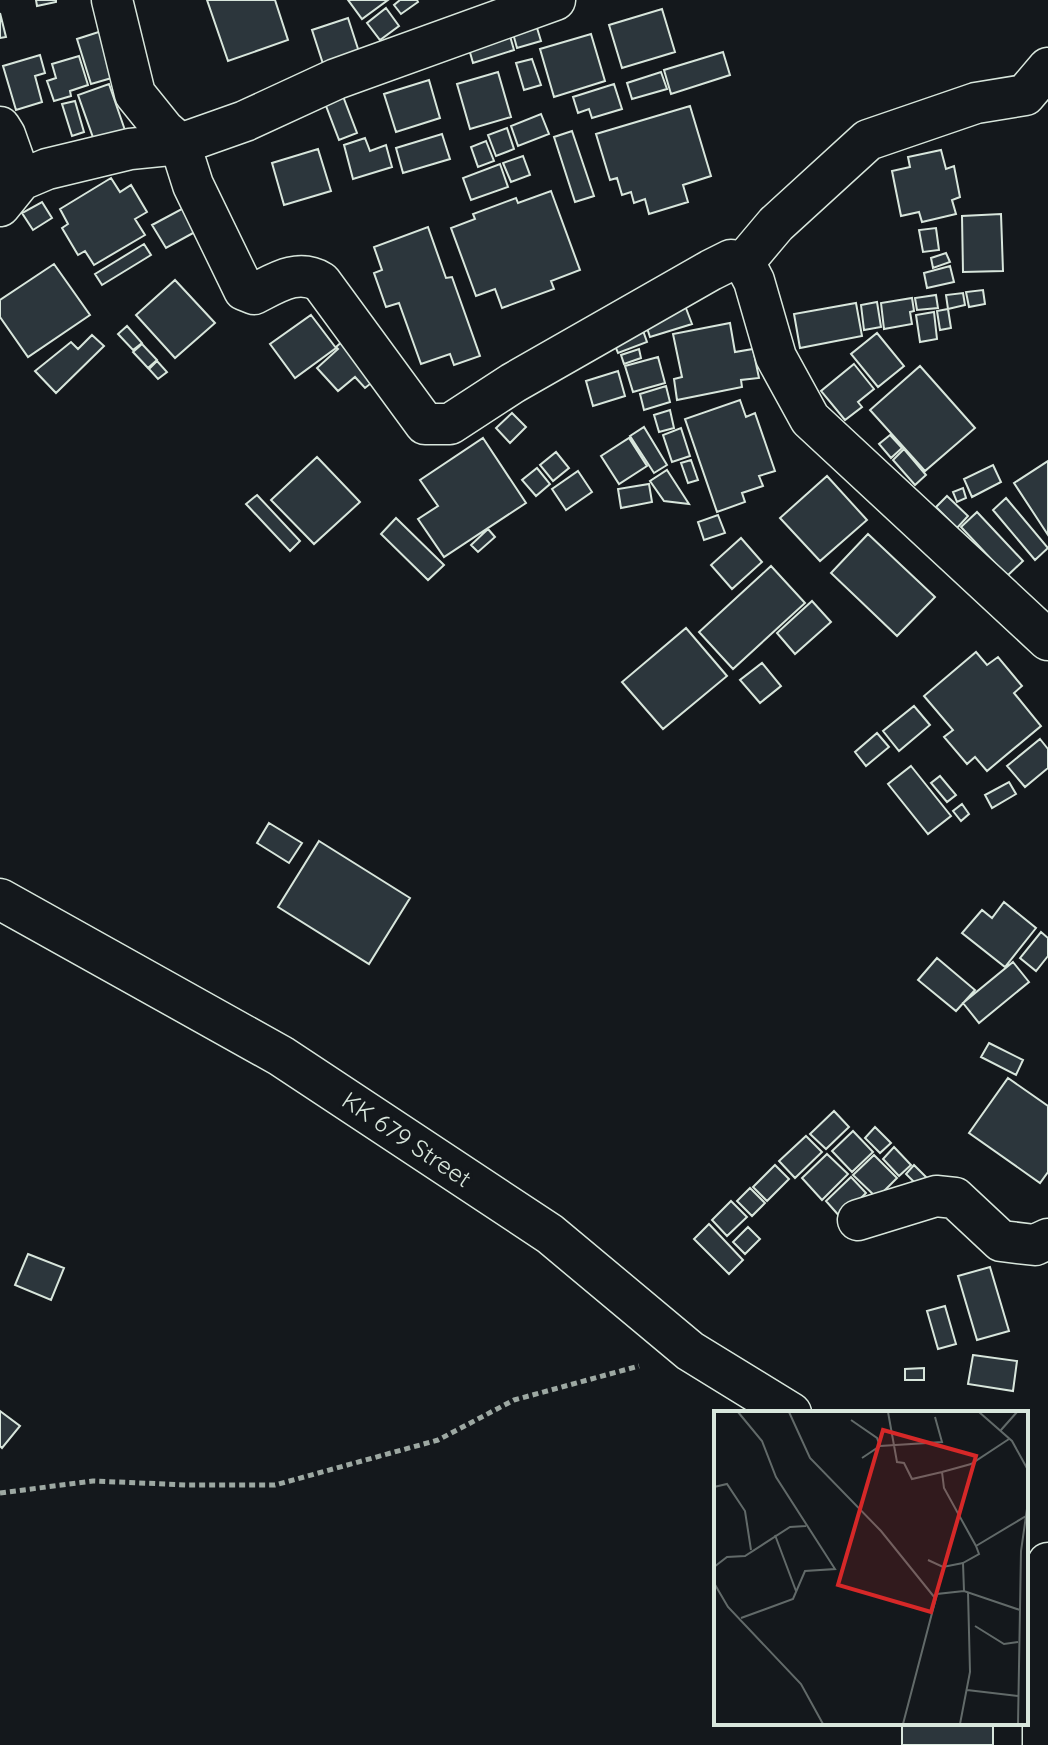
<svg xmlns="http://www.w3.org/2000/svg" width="1048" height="1745" font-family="Quicksand,sans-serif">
  <rect width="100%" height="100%" fill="#14181c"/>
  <path fill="#2c363c" stroke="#d8e6dc" stroke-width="2" d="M36,0H56V2L37,6Z
    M207,0H275L288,40L228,61Z
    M348,0H388L362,19Z
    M400,0H417L418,2L401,14L394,5Z
    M386,8L399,26L380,40L367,23Z
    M662,9L675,52L622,68L609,25Z
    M0,13L6,37L0,38Z
    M348,18L361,58L325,70L312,30Z
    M534,18L541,41L517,48L511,26Z
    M108,29L122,75L91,84L77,39Z
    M508,29L514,50L473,63L467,42Z
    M591,34L605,81L554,97L540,49Z
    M723,52L730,75L671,94L664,70Z
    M40,55L45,73L35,76L42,102L16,110L3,66Z
    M79,56L88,85L70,91L71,96L54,101L47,81L56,78L52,64Z
    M532,59L541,85L524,90L516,63Z
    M498,72L511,117L470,129L457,84Z
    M661,72L667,89L632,99L627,83Z
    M429,80L440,118L396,132L384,94Z
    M109,84L127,136L96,146L78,95Z
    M614,84L622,109L592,118L589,109L578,113L573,97Z
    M341,91L357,133L339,140L323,98Z
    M75,101L84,132L72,136L62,104Z
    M690,106L711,176L683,185L688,202L649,214L645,199L634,203L631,192L622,195L617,178L610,180L596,134Z
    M541,114L549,134L518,146L511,126Z
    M507,128L514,149L496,156L488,135Z
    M572,131L594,196L575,202L554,137Z
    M442,134L450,159L403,173L396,148Z
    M365,138L370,151L386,145L392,167L353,179L344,145Z
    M486,141L494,161L478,167L471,147Z
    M318,149L331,191L284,205L272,163Z
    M941,150L946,169L954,166L960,197L952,200L956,214L922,222L919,212L901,216L892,171L910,167L908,157Z
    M523,156L530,175L511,182L503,163Z
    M500,164L508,187L471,200L463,178Z
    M111,178L120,192L131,185L147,212L135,219L145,235L94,265L85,251L78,255L62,228L68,224L60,209Z
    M551,191L580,270L551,281L554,289L502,308L495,289L476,296L451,228L475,219L473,214L516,198L518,203Z
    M42,202L52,218L33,230L22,213Z
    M191,204L204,227L166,248L152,225Z
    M1001,214L1003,271L963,272L962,216Z
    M428,227L446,278L452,277L480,356L454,365L450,354L421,364L399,303L386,307L374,273L382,270L374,247Z
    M936,228L939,250L923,252L919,230Z
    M144,244L151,255L102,285L95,274Z
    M946,253L950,262L933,268L931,258Z
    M54,264L90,315L28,357L0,317V300Z
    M950,266L954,282L927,288L924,273Z
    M175,280L215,323L175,358L136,315Z
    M983,290L985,304L969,307L966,292Z
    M963,293L965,305L948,309L946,295Z
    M936,295L938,308L917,310L915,298Z
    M912,298L914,311L910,312L912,324L884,329L881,303Z
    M877,302L881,327L864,330L861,305Z
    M684,303L692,324L650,337L643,316Z
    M856,303L862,336L800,348L794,314Z
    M948,309L951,328L940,330L937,311Z
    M934,312L937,339L920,342L916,315Z
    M311,315L336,348L295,378L270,344Z
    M730,323L735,352L753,349L759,378L741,380L742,387L677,400L674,379L682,377L673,334Z
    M641,325L647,342L618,353L611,336Z
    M127,326L142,343L133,350L118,334Z
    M877,333L904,366L878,387L851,354Z
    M92,335L104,346L56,393L35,371L71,342L78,349Z
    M346,338L380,376L365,388L355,377L338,391L317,368L338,349L336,347Z
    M142,344L157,360L148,368L133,352Z
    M639,349L641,358L624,364L621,355Z
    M658,357L665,383L633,392L625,366Z
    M157,361L167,372L158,379L149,369Z
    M854,364L874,389L858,402L862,407L845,420L821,391Z
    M920,366L975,428L925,471L870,410Z
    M618,371L625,396L593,406L586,381Z
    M666,386L670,402L644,410L640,394Z
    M740,400L746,417L755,413L775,471L759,476L763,486L742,493L745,502L717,512L685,419Z
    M670,410L674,428L659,432L654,415Z
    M512,413L526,427L510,443L496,428Z
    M644,427L667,465L654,473L630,436Z
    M681,428L690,456L672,462L663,435Z
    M890,435L902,448L891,458L879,444Z
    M483,438L526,503L444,557L418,519L438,506L420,480Z
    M629,438L647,466L619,484L601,456Z
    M904,449L926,475L915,485L893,460Z
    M556,452L569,468L553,481L540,465Z
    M317,457L360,502L314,544L271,500Z
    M691,460L698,480L688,483L681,463Z
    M1048,461V535L1014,483Z
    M993,465L1001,482L972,497L964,479Z
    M537,468L550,484L536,496L522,480Z
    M667,470L689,504L664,501L650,481Z
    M578,471L592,492L566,510L552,489Z
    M827,476L867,520L820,561L780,518Z
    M649,484L652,502L621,508L618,489Z
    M963,488L966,498L957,502L953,492Z
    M257,495L300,541L290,551L246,504Z
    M947,496L968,516L957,528L936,507Z
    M1006,498L1048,548L1035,560L993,510Z
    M977,512L1023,561L1007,576L961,527Z
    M718,515L725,533L704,540L698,522Z
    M396,518L444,565L428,580L381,534Z
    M488,529L495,537L478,552L471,545Z
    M868,534L935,597L897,636L831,573Z
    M741,538L762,562L732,589L711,565Z
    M771,566L805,603L733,669L699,632Z
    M812,601L831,622L795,654L777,633Z
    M686,628L727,676L663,729L622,682Z
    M976,652L987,665L998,657L1022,686L1014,693L1041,726L987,771L975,757L967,764L944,737L953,730L924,696Z
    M762,663L781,686L760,703L740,680Z
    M914,706L930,725L899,751L883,731Z
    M877,733L889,747L866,766L855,752Z
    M1040,739L1048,749V768L1025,787L1007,766Z
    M911,766L951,816L928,834L888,784Z
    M940,776L956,795L947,802L931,783Z
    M1009,782L1016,794L992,808L985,795Z
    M962,804L969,814L961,821L953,811Z
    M269,823L302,843L289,863L257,843Z
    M319,841L410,898L369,964L278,907Z
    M1004,902L1036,928L1005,967L962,933L982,910L992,918Z
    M1041,932L1048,938V956L1036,971L1020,958Z
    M937,958L975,990L956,1011L918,980Z
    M1013,962L1029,982L979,1023L963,1003Z
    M989,1043L1023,1060L1016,1075L981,1057Z
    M1008,1078L1048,1106V1172L1040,1183L969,1133Z
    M834,1111L849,1127L826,1149L810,1134Z
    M875,1127L891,1143L880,1153L865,1138Z
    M853,1131L873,1152L852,1172L832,1151Z
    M806,1136L822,1152L795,1178L779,1161Z
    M894,1147L911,1165L899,1176L883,1159Z
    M827,1154L848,1174L822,1200L802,1178Z
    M874,1155L897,1178L877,1198L853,1175Z
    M775,1165L789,1179L767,1201L753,1187Z
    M914,1165L929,1180L920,1188L906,1174Z
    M851,1177L866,1193L841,1218L826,1201Z
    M750,1188L765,1203L752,1216L737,1201Z
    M731,1201L747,1217L727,1236L712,1220Z
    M709,1224L743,1260L729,1274L694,1239Z
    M748,1227L760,1239L745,1254L733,1242Z
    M28,1254L64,1268L51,1300L15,1285Z
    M990,1267L1009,1331L977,1340L958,1276Z
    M945,1306L956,1344L938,1349L927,1311Z
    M973,1355L1017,1361L1013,1391L968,1384Z
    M924,1368V1380H905V1369Z
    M0,1411L20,1426L2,1448L0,1446Z
    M902,1723H993V1745H902Z"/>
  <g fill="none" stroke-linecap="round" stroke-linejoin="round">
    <defs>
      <path id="minor" d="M112,0L135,94L164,130L180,144L193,185L244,290L254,294C276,283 298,268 321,282L425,424H450L513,383L711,270L731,260L744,262L754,281L776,357L810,419L1048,640
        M0,127L5,135L21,180
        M0,206L21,180L47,169L130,149L180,144L245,121L336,79L555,0
        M744,262L776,224L868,140L976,103L1025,95L1048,68
        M0,899L281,1056L550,1234L690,1351L791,1413
        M858,1220L936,1196L955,1198L1001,1241L1035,1245L1048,1239
        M1043,1745V1591L1048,1563"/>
    </defs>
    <use href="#minor" stroke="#d8e6dc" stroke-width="43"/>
    <path stroke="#9da8a2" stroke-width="5" stroke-dasharray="6 4" stroke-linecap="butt" d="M0,1493L93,1481L188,1485H275L438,1440L514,1400L639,1366"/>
    <use href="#minor" stroke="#14181c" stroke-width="40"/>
  </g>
  <g text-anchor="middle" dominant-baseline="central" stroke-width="6" stroke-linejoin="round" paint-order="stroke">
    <g font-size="24" fill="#d8e6dc" stroke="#14181c">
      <text transform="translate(407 1139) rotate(34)">KK 679 Street</text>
    </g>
  </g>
  <g transform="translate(714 1411)">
    <rect width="314" height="314" fill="#14181c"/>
    <path fill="none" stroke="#626a69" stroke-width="2" d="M24,1L48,30L62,66L121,158L91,160L79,188L27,207M75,1L96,47L167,120L221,187M174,1L183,51L190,52L198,68L228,61L230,77L262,135L265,143L249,152L250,180M265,1L298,30L314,59M137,9L163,27L166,35M287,19L303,1M148,47L166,35L228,31L221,6M228,61L257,53L295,28M0,76L13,73L31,100L37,139M61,124L82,180M262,135L312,105M214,149L229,156L249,152M0,156L13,146L31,145L76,116L92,115M0,172L14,196L87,273L109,313M261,215L290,233L304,231M253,279L304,285M189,313L223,183L250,180L306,199M246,313L256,261L254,181M304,313L307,140L314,91"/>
    <path fill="#d62828" fill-opacity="0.15" stroke="#d62828" stroke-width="4" d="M169,19L262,45L217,201L124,174Z"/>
    <rect width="314" height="314" fill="none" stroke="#d8e6dc" stroke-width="4"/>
  </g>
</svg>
